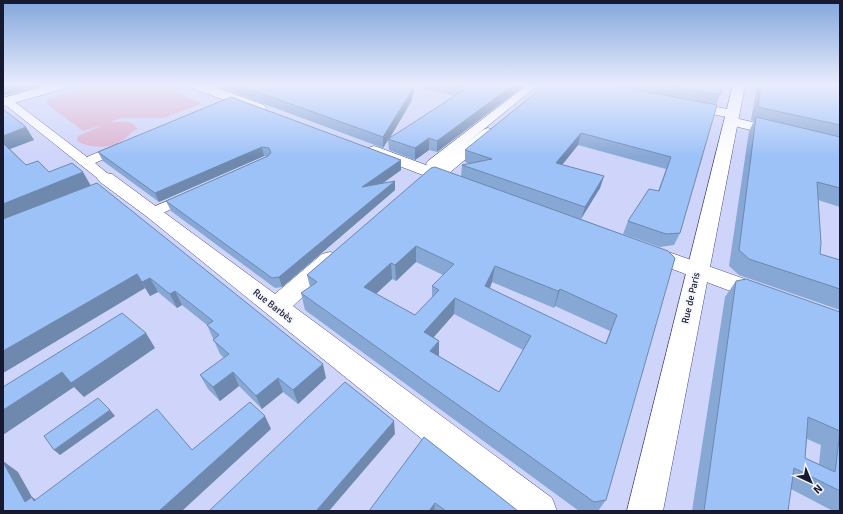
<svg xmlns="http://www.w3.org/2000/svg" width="843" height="514" font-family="Signika,sans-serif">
  <rect width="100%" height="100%" fill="#ced4fa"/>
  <path fill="#dcb2cf" d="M93,85H156L200,102V104L164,118H121L110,122C119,123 131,118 138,129C132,131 131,133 126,138C113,149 91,149 77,141L78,136L103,125L83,131L46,103L48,99Z"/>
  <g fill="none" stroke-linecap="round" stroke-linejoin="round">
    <defs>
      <path id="pedestrian" d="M527,85H538L441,164L449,171L447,174C438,176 431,171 426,164L428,161Z
        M7,98L11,99L87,157L117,144H125L127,147L125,150L95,163L113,178L111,181L106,182L101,181L3,103V99Z
        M189,192L194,193L196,196L194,199L158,215L153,217L148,215L145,212L148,209Z"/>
      <path id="minor" d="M48,85H68L67,88L3,106V98Z
        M191,85H209L264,105L266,108L264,111L259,112L254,111L192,88Z
        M686,101L737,111L739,114L735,118L840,142V152L726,124L724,121L727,117L681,108L679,105L681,102Z
        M488,128L493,130L496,133L493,136L448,174L460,178L463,182L460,186L454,187L368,154L366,151L368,148L374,146L380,148L434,168L483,130Z
        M106,173L112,174L275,294L322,254L330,252L338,254L341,259L338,264L293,306L552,498L557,511H511L146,216L100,182L97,178L100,174Z
        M646,244L770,288L774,294L770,300L762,303L638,256L635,251L638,246Z"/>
      <path id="primary" d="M733,85H745L663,511H627Z"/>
    </defs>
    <use href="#pedestrian" stroke="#474c83" stroke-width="1"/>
    <use href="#minor" stroke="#474c83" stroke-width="1"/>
    <use href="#primary" stroke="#474c83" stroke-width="1"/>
    <use href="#pedestrian" fill="#fff" fill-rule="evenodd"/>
    <use href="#minor" fill="#fff" fill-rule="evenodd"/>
    <use href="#primary" fill="#fff" fill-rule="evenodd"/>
  </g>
  <path fill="#87a7d5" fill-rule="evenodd" d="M213,85H525L437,152L429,150L415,160L389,150L388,140L383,148ZM415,86L455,96L390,138L411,102Z
    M610,85H723L720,95L716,105L680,233L674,245L660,247L623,234L628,221L658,191L666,169L578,145L562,165L604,176L600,188L581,219L668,251L606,500L598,511H579L305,310L301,293L310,287L307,275L461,177L462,165L470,164L465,162V150ZM416,262L443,275L432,286V298L415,315L376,294L392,279L396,281ZM492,282L554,308L555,306L610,331L605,344L490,289ZM454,314L523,350L499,392L439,356V341L434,337Z
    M757,85H840V207L818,200L820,254L840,260V310L739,275L729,266L749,131L754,121L751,120Z
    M231,97L401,160V170L382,184L395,190L282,287L275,288L171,211L166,201L268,156H264L159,202L103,161L98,152Z
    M3,109L34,140L10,149L26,165L49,172L91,185L326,378L298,404L283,392L262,409L239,386L220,401L208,389L200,375L224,358L220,354L207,325L182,305L177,308L158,292L150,296L145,288L3,373Z
    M736,281L840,312V511H833L791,489L788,511H692L725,297ZM807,439L821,445L819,464L805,458Z
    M424,437L518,511H369Z"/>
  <path fill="#6e88ae" d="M3,85H43L3,96Z
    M413,85H415L411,102L389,139H388V140L383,148V137Z
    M513,85H525L437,152V141Z
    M26,127L34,140L7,150L3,145V136Z
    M581,133L578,145L554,175L556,163Z
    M429,138V150L415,160V148Z
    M262,147L264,156L159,202L155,193Z
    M401,160V170L363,197L362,187Z
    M83,172L91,186L3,221V204Z
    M604,176L600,188L581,219L585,207Z
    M395,181V190L282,287L279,277Z
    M416,246V262L396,281L395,265Z
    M391,263L392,279L366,303L364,287Z
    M495,266L492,282L483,303L485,286Z
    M137,274L145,288L3,373V351Z
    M150,278L158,292L150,296L142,282Z
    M560,289L555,306L554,308L558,291Z
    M175,291L182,305L177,308L170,294Z
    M455,298L454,314L424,348V332Z
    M146,333L155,348L84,397L74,387L3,435V410L62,372Z
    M439,341V357L430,351Z
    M323,364L326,378L298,404L293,390Z
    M233,372L239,386L220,401L213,387Z
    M278,378L283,392L262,409L256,396Z
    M110,410L115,416L60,455L54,450Z
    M265,416L271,429L182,511H159Z
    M394,421L395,434L329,511H316Z
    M3,461L18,472L32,497L48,508L25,502L3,462Z
    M435,503L434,511H429Z"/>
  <path fill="#9dc2f8" stroke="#6e88ae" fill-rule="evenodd" d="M238,85H413L411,92L383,137Z
    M452,85H513L437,141L429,138L415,148L388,139L467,88Z
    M545,85H610L717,105L680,233L666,234L628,221L649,189L659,191L671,157L581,133L556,163L604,176L585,207L462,165L492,159L465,150Z
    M666,85H723L720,95Z
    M761,85H840V125L758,107Z
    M231,97L401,160L362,187L395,181L279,277L272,278L166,201L268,156L271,153L269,148L262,147L155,193L98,152Z
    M3,109L26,127L3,136Z
    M756,117L840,137V188L817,182L821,243L820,254L840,260V289L749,259L739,250Z
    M3,143L26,165L38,161L49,172L72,163L83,172L3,204Z
    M435,167L668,251L675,258L606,500L594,502L301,293L317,282L307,275L431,168ZM416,246L454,264L432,286L439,290L415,315L364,287L391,263L395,265ZM495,266L558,291L560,289L617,315L606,344L485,286ZM455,298L531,336L499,392L430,351L439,341L424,332Z
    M97,183L323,364L293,390L278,378L256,396L233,372L213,387L200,375L229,354L213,340L219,335L207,325L213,321L175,291L170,294L150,278L142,282L137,274L3,351V219Z
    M746,279L840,312V491L794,468L788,511H704L736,281ZM808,417L840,431L835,472L805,458Z
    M122,313L146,333L71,383L62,372L3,410V387Z
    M345,382L394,421L316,511H209Z
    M98,398L110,410L54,450L44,436Z
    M250,402L265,416L159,511H3V462L25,502L32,497L34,501L157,409L192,450Z
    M424,437L518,511H446L435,503L429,511H369Z"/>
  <linearGradient id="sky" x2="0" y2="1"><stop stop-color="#82a6dc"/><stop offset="0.54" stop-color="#e9ecfd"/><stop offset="1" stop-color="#e9ecfd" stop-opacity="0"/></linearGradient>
  <rect width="843" height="157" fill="url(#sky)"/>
  <g text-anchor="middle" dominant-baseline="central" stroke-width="3.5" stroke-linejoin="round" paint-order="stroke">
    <g font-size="10" fill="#171930" stroke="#f6f7fe">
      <text transform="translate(691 298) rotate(-77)">Rue de Paris</text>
      <text transform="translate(273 306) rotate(38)">Rue Barbès</text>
    </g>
  </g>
  <rect width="843" height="514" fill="none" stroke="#171930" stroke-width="8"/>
  <g transform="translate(811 482) rotate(136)" stroke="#f6f7fe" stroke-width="3" paint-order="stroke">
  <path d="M0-3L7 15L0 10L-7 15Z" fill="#171930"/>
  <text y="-6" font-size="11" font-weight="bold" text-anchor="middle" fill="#171930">N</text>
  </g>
</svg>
